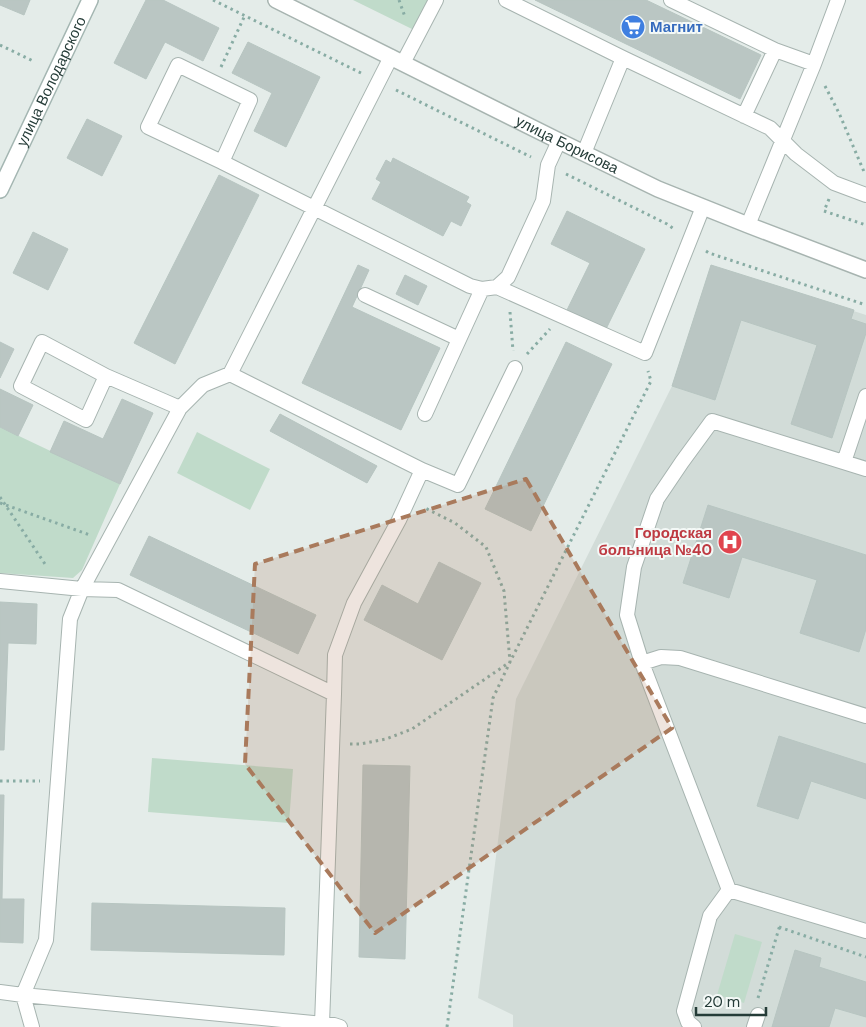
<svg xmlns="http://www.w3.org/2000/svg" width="866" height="1027" font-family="'DM Sans',sans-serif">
  <rect width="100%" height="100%" fill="#e4ece9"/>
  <path fill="#d2dcd8" d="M711,265L866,315V1027H513V1015L478,998L516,699L672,386Z"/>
  <path fill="#c0dbca" d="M353,0H429L414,30Z
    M0,427L120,484L82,570L73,578L0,573Z
    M197,432L270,469L250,510L177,473Z
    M152,758L293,769L289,823L148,812Z
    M735,934L762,942L744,1003L717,995Z"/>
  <path fill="#bac6c3" stroke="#b7c5c1" d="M0,0H30L24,15L0,5Z
    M146,0H163L219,28L203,61L165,42L146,79L114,63Z
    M535,0H646L761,55L740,99Z
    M248,42L320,77L286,147L254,131L272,93L232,73Z
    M87,119L122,136L102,176L67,158Z
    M393,158L469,197L466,202L471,205L461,226L451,221L443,236L372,199L381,182L376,179L386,160L391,163Z
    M219,175L259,195L175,364L134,343Z
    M567,211L645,249L606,329L567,310L590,263L551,244Z
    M33,232L68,249L48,290L13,273Z
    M358,265L369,270L352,307L440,348L401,430L302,383Z
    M711,265L854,310L851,319L866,324V333L832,438L791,424L817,345L741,320L715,400L672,386Z
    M405,275L427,286L418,305L396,294Z
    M0,342L14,349L0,378Z
    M566,342L612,364L531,531L485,509Z
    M0,389L33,405L18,436L0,427Z
    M122,399L153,413L120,484L50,452L64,421L103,439Z
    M280,414L377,466L367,483L270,431Z
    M708,505L866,555V629L859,652L800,633L817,580L742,557L729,598L683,583Z
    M149,536L316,615L298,654L130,575Z
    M439,562L481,583L442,660L364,620L382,585L418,604Z
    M0,602L37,604L36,644L8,643L4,750H0Z
    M779,736L866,764V799L811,781L798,819L757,806Z
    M363,765L410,766L405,959L359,957Z
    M0,795H4L2,899H24L23,943L0,942Z
    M92,903L285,908L284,955L91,950Z
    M795,950L821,958L819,967L866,982V1017L835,1008L829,1027H772Z"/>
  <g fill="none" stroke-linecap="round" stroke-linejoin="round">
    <defs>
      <path id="service" d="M506,0L623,58L770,128L796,154L834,183L866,195
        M671,0L775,50L814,64
        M403,63L436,0
        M744,116L775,50
        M584,153L623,58
        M222,162L148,127L178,65L250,100L222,162L470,286L482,289L497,287L645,353L703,207
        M748,225L814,64L838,0
        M497,287L508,277L543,201L548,165L559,141
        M365,295L459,339
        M230,374L422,470
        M106,376L42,342L21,386L86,420L106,376L180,408
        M425,414L482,289
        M844,462L866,396
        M0,581L82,589L118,590L334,694L322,1024
        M642,663L661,657L680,658L866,716
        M334,694L335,655L354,603L399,520L422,470L458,485L515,368
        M729,890L642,663L627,615L634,567L657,499L682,462L712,421L866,469
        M0,992L23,995L46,940L70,619L82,589L180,408L203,385L230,374L391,57
        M32,1027L23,995L334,1025L340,1027
        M694,1027L688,1022L684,1011L710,916L729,890L866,931
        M754,1027L758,1015"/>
      <g id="minor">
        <path id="s1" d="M276,0L559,141L658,189L748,225L866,270"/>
      </g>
      <g id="secondary">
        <path id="s2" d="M0,190L90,0"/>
      </g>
    </defs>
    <use href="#service" stroke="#a7b4b0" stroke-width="16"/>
    <use href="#minor" stroke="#a7b4b0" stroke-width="18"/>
    <use href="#secondary" stroke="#a4b6b2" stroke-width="18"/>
    <path stroke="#88aca4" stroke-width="3" stroke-dasharray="2.5 4" stroke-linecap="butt" d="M213,0L363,74
      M399,0L405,17
      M0,45L33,61
      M221,67L245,15
      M825,86L839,113L865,174
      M396,90L531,157
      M566,174L667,224L674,229
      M829,199L824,211L866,225
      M706,251L709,253L866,305
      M510,312L513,351
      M527,354L550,329
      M0,497L47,567
      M0,503L90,535
      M350,744H360L386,739L412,729L510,662L504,591L486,547L455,523L423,507
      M0,781H40
      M779,927L866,957
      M758,998L780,925
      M447,1027L493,698L510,662L651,381L648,371"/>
    <use href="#service" stroke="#fff" stroke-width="14"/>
    <use href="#minor" stroke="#fff" stroke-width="15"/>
    <use href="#secondary" stroke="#fff" stroke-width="15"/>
  </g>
  <path fill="#a97a5c" fill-opacity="0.2" stroke="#a97a5c" stroke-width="4" stroke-dasharray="10 6" stroke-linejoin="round" d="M526,479L672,728L375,933L245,764L255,564Z"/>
  <defs>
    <symbol id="supermarket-disc" viewBox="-11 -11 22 22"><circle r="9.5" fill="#3f7fe0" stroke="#f4f9f7"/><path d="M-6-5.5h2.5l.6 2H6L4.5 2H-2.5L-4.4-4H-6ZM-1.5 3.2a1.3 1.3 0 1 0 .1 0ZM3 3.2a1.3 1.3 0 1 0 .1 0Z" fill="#fff"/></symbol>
    <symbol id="hospital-disc" viewBox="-11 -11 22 22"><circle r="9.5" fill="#e0444e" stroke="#f4f9f7"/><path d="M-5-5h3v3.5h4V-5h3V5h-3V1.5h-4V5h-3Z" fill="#fff"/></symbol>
  </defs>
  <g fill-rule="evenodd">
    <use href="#supermarket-disc" x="619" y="13" width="28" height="28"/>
    <use href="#hospital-disc" x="716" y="528" width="28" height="28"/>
  </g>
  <g text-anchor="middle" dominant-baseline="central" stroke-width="4" stroke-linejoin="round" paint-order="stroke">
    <g font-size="15" font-weight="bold" fill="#366cbe" stroke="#f4f9f7" text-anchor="start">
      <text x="650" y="27">Магнит</text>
    </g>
    <g font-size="15" fill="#253c38" stroke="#f4f9f7">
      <text stroke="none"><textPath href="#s2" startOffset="120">улица Володарского</textPath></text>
      <text stroke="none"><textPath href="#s1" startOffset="325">улица Борисова</textPath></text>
    </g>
    <g font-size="15" font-weight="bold" fill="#be3a42" stroke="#f4f9f7" text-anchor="end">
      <text x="712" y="533">Городская<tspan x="712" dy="17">больница №40</tspan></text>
    </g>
  </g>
  <path d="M696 1007v8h70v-8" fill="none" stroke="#253c38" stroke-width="2.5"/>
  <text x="704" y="1007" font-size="15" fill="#253c38" stroke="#f4f9f7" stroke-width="4" paint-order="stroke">20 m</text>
</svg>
